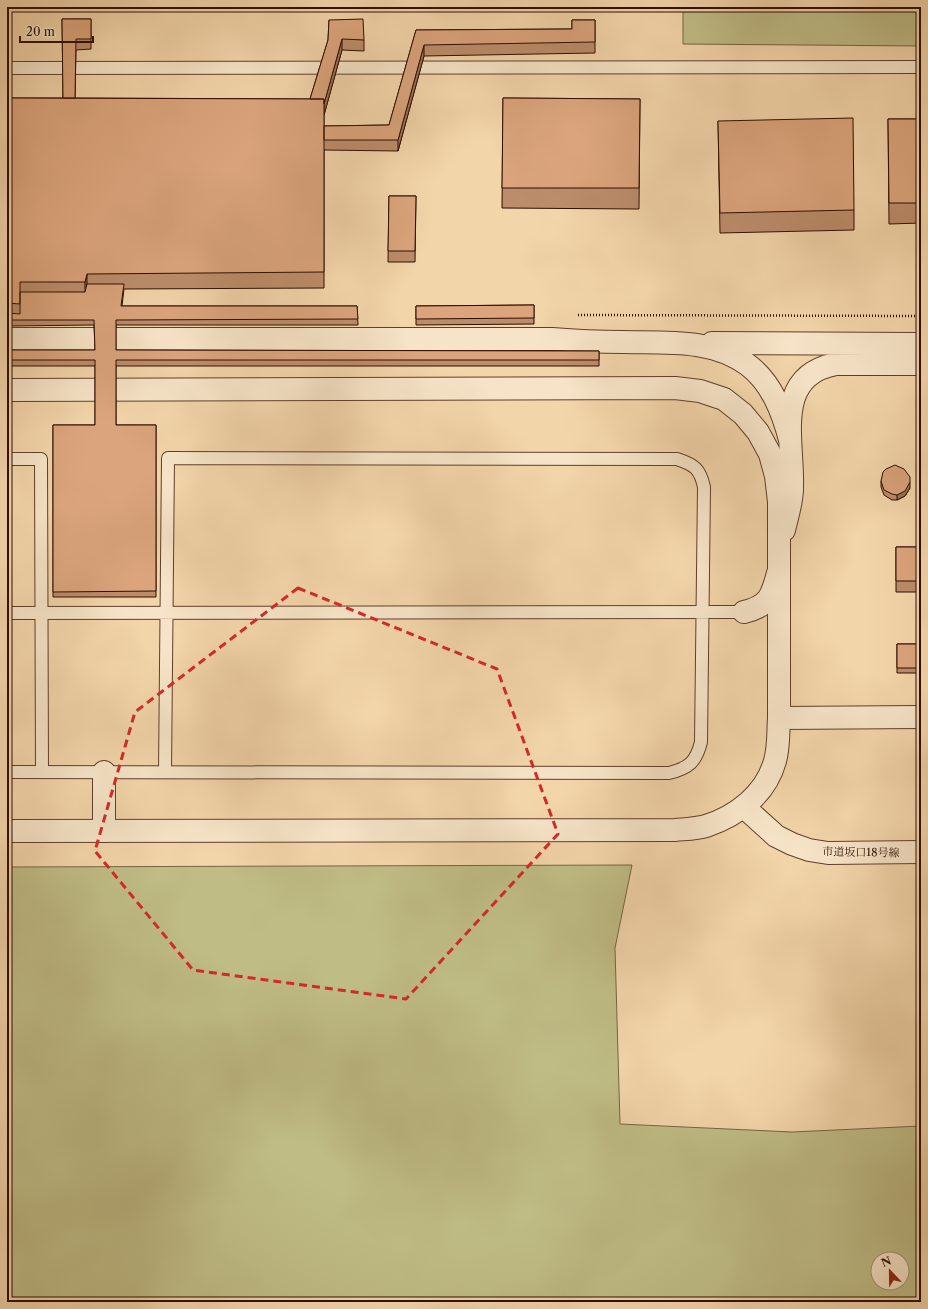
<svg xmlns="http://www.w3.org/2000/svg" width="928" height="1309" font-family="'Libre Caslon Text','Noto Serif JP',serif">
  <rect width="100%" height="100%" fill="#f3d5aa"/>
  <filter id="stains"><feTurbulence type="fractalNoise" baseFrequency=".005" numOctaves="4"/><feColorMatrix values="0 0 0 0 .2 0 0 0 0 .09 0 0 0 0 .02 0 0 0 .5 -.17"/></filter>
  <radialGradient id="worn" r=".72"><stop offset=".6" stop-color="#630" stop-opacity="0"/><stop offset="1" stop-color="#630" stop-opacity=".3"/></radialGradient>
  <path fill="#bfbc86" stroke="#766443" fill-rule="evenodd" d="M683,7H921V46L683,44Z
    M632,865L615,948L620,1124L792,1132L921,1126V1302H7V867ZM878,1259H902V1283H878Z"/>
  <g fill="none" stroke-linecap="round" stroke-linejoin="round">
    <defs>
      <path id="service" d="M7,68L921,67
        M7,459H41L42,772
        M7,613L744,612
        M7,772L669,773C689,768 696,762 701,742L704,487C700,469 695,465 677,459L168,458L165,772"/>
      <path id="minor" d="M7,339H552C576,341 599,342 622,342C664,343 712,338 748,365C772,383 783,413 790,440
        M712,343L921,344
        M784,530C787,517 792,502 792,488C794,441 772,376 836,364H921
        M744,612C769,606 772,596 778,573
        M104,772V831"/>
      <path id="tertiary" d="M7,390L675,388L700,391L724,399L743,414L758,432L770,454L776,476L779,502V718C778,732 779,747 775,761C766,794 737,816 706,826C696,829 685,829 675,830L7,831
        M779,718L921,717
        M744,807L776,836L792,844L809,850L828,853L921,852"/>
    </defs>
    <use href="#service" stroke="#5f3f2a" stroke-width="14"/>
    <use href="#minor" stroke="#5f3f2a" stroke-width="24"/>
    <use href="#tertiary" stroke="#5f3f2a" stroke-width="24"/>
    <path stroke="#2e0d00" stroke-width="2.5" stroke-dasharray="1 2" stroke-linecap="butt" d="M578,315L921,316"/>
    <use href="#service" stroke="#f7e4c8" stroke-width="12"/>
    <use href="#minor" stroke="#f7e4c8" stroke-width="22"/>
    <use href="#tertiary" stroke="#f7e4c8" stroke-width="22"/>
  </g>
  <path fill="#bc8d6b" stroke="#2e0d00" d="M62,19H91V49L76,50L75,98L310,99L328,40L329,20L364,40V51L342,50L324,115V126L389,125L416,30L572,29V20H595V53L424,56L398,151L324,150V288L124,289L122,306H357L358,325H116V350L599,351V366H116V425H156V597H53V425H95V366H7V350H95L94,325L7,326V98H63Z
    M503,98L640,99L639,209L502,208Z
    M888,119H921V223L889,224Z
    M718,121L854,210V230L720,233Z
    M389,196H416L415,262H388Z
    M534,305V324L416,325V306Z
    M881,481L910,488L905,496L897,500H892L884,495L881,487Z
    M896,547H921V592H896Z
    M897,644H921V673H897Z"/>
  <path fill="#997357" stroke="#2e0d00" d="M342,39V50L324,115V104Z
    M424,45V56L398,151V140Z
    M87,274V289L85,297V282Z
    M910,482V488L905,496L897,500V495Z"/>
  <path fill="#dba47c" stroke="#2e0d00" d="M62,19H91V39H76L75,98H63Z
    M363,19L364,40L342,39L324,104V99H310L328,40L329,20Z
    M572,20H595V42L424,45L398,140H324V126L389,125L416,30L572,29Z
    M7,98L324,99V272L87,274L85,282H20V304L7,303Z
    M503,98L640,99L639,188H502Z
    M853,118L854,210L720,213L718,121Z
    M888,119H921V203H889Z
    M389,196H416L415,251H388Z
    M87,284H124L121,306H357L358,319L116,320V350L599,351V360H116V425H156V591L53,592V425H95V360H7V350H95L94,320H7V313L20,314V292H85Z
    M534,305V318L416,319V306Z
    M895,465L904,469L910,477V482L905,491L897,495L892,494L884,490L881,481L883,472L886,469Z
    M896,547H921V581H896Z
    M897,644H921V668H897Z"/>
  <path fill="none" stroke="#d62828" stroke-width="3" stroke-dasharray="8 5" stroke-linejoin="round" d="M298,588L497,669L558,834L406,999L193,970L95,851L135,712Z"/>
  <g text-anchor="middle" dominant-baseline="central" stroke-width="3" stroke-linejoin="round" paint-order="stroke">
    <g font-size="11" fill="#2e0d00" stroke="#f7e4c8">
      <text transform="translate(861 852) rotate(1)">市道坂口18号線</text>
    </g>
  </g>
  <rect width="928" height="1309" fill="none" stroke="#f3d5aa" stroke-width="24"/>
  <rect x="8" y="8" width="912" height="1293" fill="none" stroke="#2e0d00" stroke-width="2"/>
  <rect x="12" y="12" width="904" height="1285" fill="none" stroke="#2e0d00"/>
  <g transform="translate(890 1271) rotate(338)"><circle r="19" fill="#f7e4c8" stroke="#a78e78"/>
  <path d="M0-3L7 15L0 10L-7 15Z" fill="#8f2418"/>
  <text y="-6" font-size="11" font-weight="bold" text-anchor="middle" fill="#2e0d00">N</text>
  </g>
  <path d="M20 36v6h73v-6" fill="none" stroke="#2e0d00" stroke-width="2"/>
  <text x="26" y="36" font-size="12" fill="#2e0d00" stroke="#f7e4c8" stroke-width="3" paint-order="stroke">20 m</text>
  <rect width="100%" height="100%" filter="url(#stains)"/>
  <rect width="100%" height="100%" fill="url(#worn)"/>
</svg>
